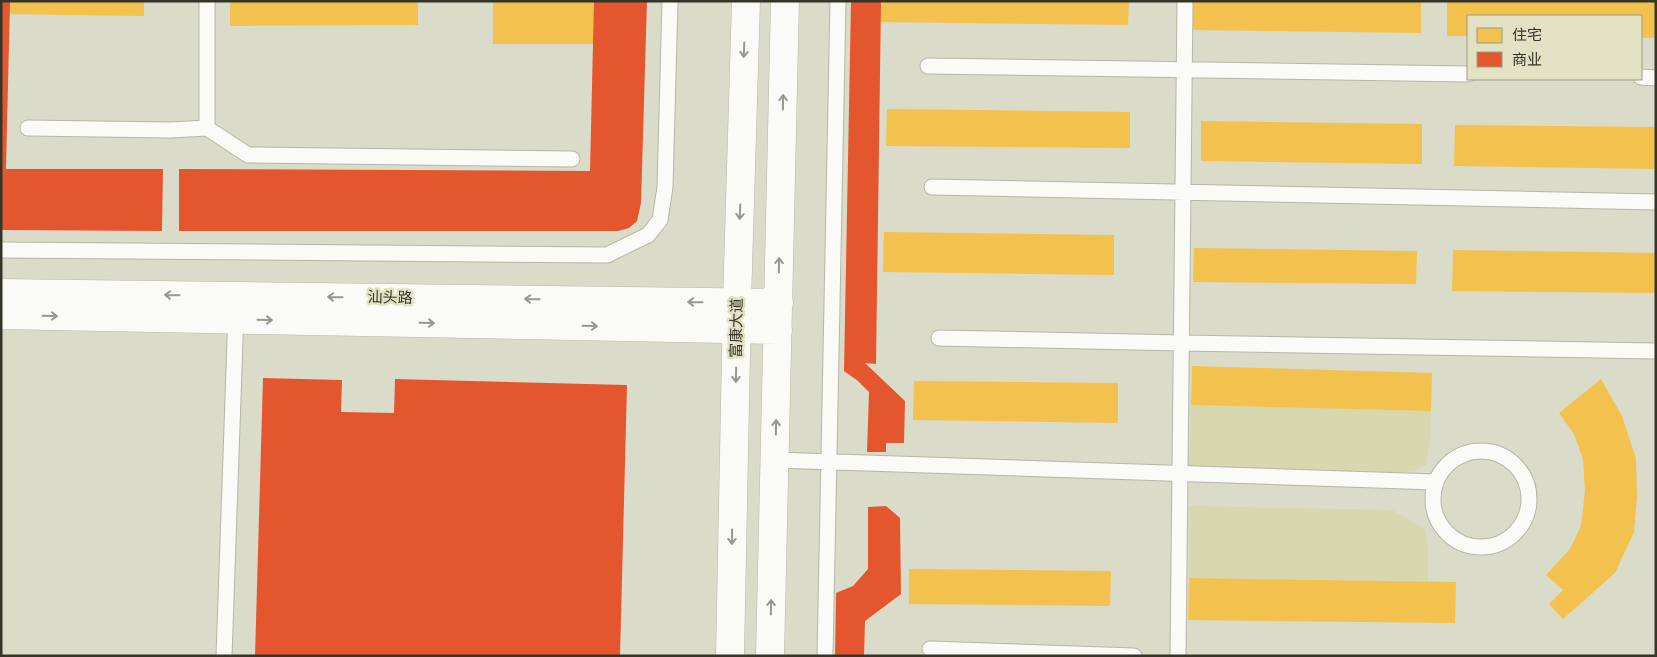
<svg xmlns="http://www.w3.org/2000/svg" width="1657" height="657" font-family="'Sofia Sans Condensed','Noto Sans SC',sans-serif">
  <rect width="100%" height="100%" fill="#dbdbca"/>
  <path fill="#d7d7b0" d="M1191,405L1431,411L1430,443L1426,464L1416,470L1401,473L1189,466Z
    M1189,506L1392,510L1425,529L1428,544V581L1189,578Z"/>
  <path fill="#f2c14e" d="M1,1H144V16L1,14Z
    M230,1H418V25L230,26Z
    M493,1H612V44H493Z
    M881,1H1129L1128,25L880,22Z
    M1193,1H1421V33L1192,30Z
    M1447,1H1656V38H1641V16H1468V36H1447Z
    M887,109L1130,112V148L886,146Z
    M1201,121L1422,124V164L1201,161Z
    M1455,125L1656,127V169L1454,166Z
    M605,176V221H485V177Z
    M365,177V222L246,223V178Z
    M1,179H94V223L1,224Z
    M884,232L1114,235V275L883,272Z
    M1194,248L1417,251L1416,284L1193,282Z
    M1453,250L1656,253V293L1452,291Z
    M1192,366L1432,373L1431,411L1191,405Z
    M1601,379L1622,416L1636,459L1637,497L1634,532L1615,573L1563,619L1549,604L1563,590L1546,575L1570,549L1581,526L1585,491L1583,459L1574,434L1559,413Z
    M914,381L1118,383V423L913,420Z
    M909,569L1111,571L1110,606L909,604Z
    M1189,578L1456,582L1455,623L1188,620Z"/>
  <path fill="#e4572e" d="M1,1H10L6,169H163L162,231L1,230Z
    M594,1H647L641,203L637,221L629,228L618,231H179V169L590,171Z
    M851,1H881L876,364L865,363L905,401L904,443H886V452H867L869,392L858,381L844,371Z
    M263,378L342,380L341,412L394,413L395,379L627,385L620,656H255Z
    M886,506L900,518L901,594L865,621L864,656H835L836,593L853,586L868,569V507Z"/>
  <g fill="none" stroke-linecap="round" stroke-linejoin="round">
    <defs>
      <path id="service" d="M207,1V128
        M928,66L1468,74
        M1641,77L1656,78
        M28,128L170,130L207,128L248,155L572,159
        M932,187L1656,202
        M1,250L607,255L648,235L660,220L665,187L670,1
        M939,338L1182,343L1656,351
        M1433 499a48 48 0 1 1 96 0a48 48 0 1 1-96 0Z
        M775,460L1436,482
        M930,649L1134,656
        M224,656L236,312
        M825,656L838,1
        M1178,656L1185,1"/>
      <path id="tertiary" d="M1,293L779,303
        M1,315L778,330
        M730,656L737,302L746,1
        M770,656L785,1"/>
    </defs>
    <use href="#service" stroke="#b6b6a9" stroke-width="17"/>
    <use href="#tertiary" stroke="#b6b6a9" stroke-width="29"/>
    <use href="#service" stroke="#fafaf7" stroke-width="15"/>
    <use href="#tertiary" stroke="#fafaf7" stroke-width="28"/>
  </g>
  <defs><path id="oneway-shaft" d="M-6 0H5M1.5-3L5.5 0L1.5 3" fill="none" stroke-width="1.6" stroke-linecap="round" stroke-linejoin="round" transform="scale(1.25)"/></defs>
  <g stroke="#979790">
    <use href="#oneway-shaft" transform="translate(744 50) rotate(92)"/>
    <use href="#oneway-shaft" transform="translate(783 102) rotate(-89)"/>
    <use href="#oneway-shaft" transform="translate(740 212) rotate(92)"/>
    <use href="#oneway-shaft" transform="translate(779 265) rotate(-89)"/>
    <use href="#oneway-shaft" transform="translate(172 295) rotate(-179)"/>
    <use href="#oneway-shaft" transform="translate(335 297) rotate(-179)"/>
    <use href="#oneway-shaft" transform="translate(532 299) rotate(-179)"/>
    <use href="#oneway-shaft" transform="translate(695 302) rotate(-179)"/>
    <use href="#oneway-shaft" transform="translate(50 316) rotate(1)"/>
    <use href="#oneway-shaft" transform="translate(265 320) rotate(1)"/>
    <use href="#oneway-shaft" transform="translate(427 323) rotate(1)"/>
    <use href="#oneway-shaft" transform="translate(590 326) rotate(1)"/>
    <use href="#oneway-shaft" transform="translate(736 375) rotate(91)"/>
    <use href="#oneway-shaft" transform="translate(776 427) rotate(-89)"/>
    <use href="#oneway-shaft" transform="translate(732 537) rotate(91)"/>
    <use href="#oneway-shaft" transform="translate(771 607) rotate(-89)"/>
  </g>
  <g text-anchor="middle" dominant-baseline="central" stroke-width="5" stroke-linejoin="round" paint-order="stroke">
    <g font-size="15" fill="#343429" stroke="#e1e1c4">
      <text transform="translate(390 298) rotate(1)">汕头路</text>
      <text transform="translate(737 328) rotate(-89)">富康大道</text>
    </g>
  </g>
  <rect width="1657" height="657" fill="none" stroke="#343429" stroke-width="5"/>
  <rect x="1467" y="15" width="175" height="65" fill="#e1e1c4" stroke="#9c9c86"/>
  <rect x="1477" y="28" width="25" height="15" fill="#f2c14e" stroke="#9c9c86"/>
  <text x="1512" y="40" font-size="15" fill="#343429">住宅</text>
  <rect x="1477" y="52" width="25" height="15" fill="#e4572e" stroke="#9c9c86"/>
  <text x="1512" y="65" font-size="15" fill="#343429">商业</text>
</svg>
